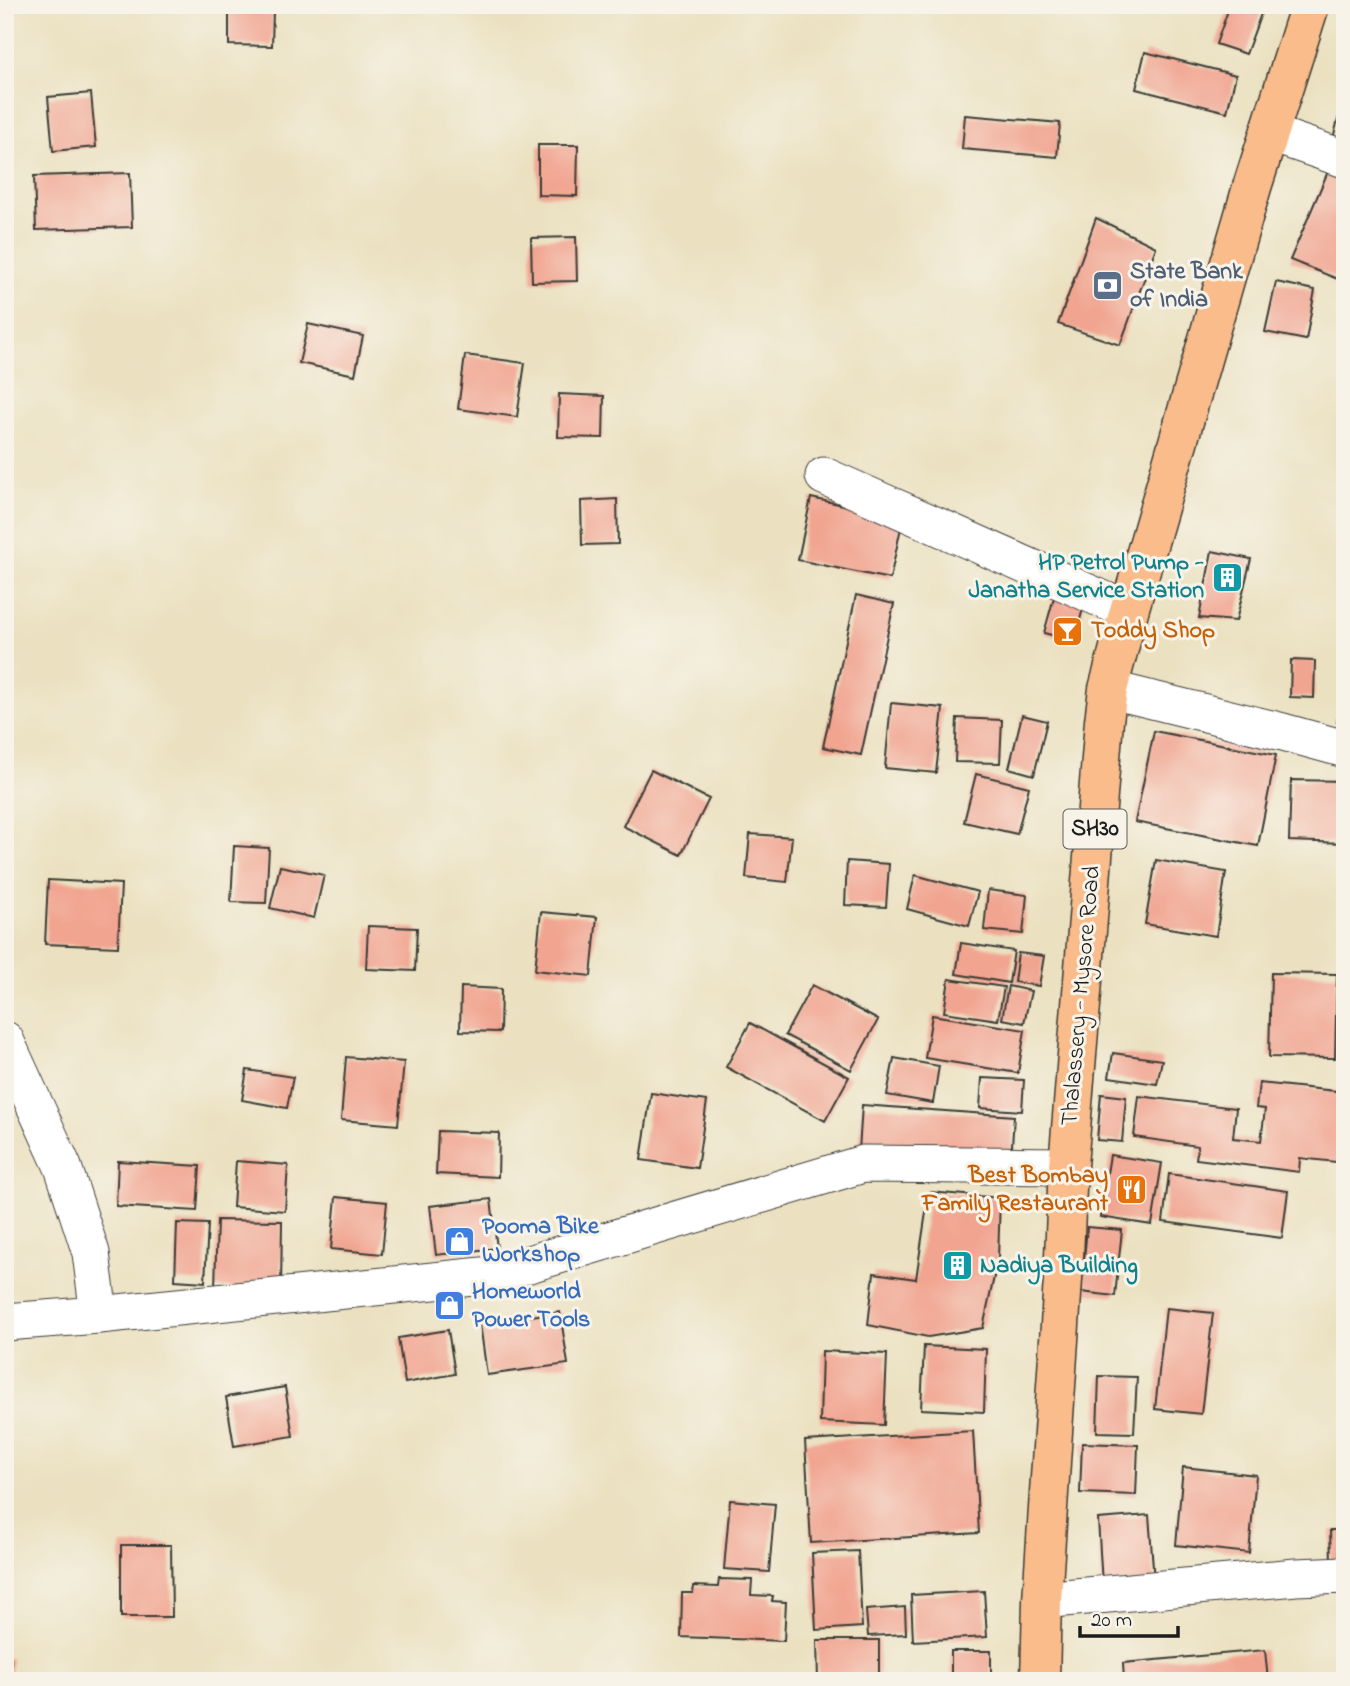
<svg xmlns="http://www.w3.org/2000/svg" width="1350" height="1686" font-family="'Indie Flower',sans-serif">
  <rect width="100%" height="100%" fill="#f7f3e8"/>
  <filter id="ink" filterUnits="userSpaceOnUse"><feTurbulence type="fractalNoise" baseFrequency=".0143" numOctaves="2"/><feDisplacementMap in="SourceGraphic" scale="14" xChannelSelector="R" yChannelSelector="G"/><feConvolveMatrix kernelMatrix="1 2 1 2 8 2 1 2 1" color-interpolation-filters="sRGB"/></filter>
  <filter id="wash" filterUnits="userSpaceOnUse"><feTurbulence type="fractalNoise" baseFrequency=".00686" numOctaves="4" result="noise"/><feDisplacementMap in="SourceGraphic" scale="28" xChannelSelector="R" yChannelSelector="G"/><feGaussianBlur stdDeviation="1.57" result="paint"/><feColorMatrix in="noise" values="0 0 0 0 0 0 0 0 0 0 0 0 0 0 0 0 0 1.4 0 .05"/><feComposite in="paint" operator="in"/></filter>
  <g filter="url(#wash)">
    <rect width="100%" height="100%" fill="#ebe1c1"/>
    <g id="blocks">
      <path fill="#f1a591" d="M1230,5H1247L1262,11L1246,54L1216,44Z
        M229,10L273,11L272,46L229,45Z
        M1145,52L1236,75L1227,112L1136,89Z
        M91,93L96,147L53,151L48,97Z
        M1344,98H1345V141L1333,138Z
        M965,115L1060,123L1057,157L962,149Z
        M538,145H578L577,196L538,195Z
        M1332,162L1345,168V282L1290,260Z
        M130,173L132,227L36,230L34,176Z
        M1096,218L1156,247L1120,345L1058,324Z
        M576,237L577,281L532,282L531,238Z
        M1276,282L1315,290L1306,340L1265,332Z
        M308,324L363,336L355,375L299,363Z
        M465,355L525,363L517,417L458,409Z
        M559,394L604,396L603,438L558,437Z
        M811,498L903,518L890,579L798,560Z
        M617,499L618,544L582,545L581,501Z
        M1212,551L1251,559L1236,621L1199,618Z
        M1056,590L1086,598L1074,641L1044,633Z
        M856,595L894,604L861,755L823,747Z
        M1291,660L1315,661L1314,698L1290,697Z
        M1344,687L1345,688V724L1337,722Z
        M891,703L943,708L936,773L885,768Z
        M1022,715L1047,721L1034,775L1009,768Z
        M957,718L1002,720L1000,763L955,762Z
        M1154,731L1276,755L1258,846L1135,822Z
        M651,770L709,799L681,855L623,826Z
        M976,774L1029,787L1017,834L964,822Z
        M1291,780L1345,781V843L1289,841Z
        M750,834L792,837L787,882L746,878Z
        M234,846L269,848L266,903L231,902Z
        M1156,860L1226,872L1216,936L1145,924Z
        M847,861L889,864L886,907L845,905Z
        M280,866L324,875L314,918L270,908Z
        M915,875L978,892L969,926L907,909Z
        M48,880L121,884L118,947L45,944Z
        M988,890L1027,895L1023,934L984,930Z
        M541,912L597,917L591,976L535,970Z
        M368,926L417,928L415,971L366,969Z
        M961,943L1014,951L1009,983L956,974Z
        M1018,953L1044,956L1039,986L1014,982Z
        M1271,973L1337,974L1335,1058L1269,1057Z
        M949,979L1004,987L998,1020L944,1012Z
        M812,985L878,1020L851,1070L785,1035Z
        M1008,986L1031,991L1024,1023L1002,1019Z
        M461,987L501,989L500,1032L460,1031Z
        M932,1015L1025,1030L1018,1073L925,1058Z
        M750,1023L849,1077L825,1121L726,1067Z
        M1113,1053L1162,1060L1157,1084L1109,1077Z
        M346,1057L404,1062L398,1125L341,1120Z
        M894,1058L939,1066L933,1103L887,1095Z
        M247,1070L293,1077L287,1108L242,1100Z
        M982,1078L1024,1080L1022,1111L980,1108Z
        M1259,1083L1345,1092V1163L1300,1158L1299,1172L1196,1159L1198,1146L1134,1137L1139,1096L1236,1108L1233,1138L1261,1141L1265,1109L1256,1108Z
        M651,1093L707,1101L697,1168L641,1160Z
        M1101,1094L1126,1097L1122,1142L1097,1140Z
        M862,1105L1014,1116L1011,1161L859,1151Z
        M438,1131L499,1133L498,1177L436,1174Z
        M1110,1155L1162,1163L1152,1225L1100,1217Z
        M118,1161L200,1166L197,1211L116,1206Z
        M236,1161L288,1165L285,1211L233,1207Z
        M1169,1174L1288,1191L1282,1238L1163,1222Z
        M929,1192L1000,1198L998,1258L983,1328L928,1337L868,1325L874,1273L916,1279Z
        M336,1197L387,1202L382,1254L331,1249Z
        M491,1199L497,1248L436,1255L430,1206Z
        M217,1220L282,1221L281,1289L215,1288Z
        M177,1223L208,1224L205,1282L175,1280Z
        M1087,1227L1122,1230L1115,1296L1081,1292Z
        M1166,1308L1213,1313L1201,1414L1155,1409Z
        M560,1312L568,1364L487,1375L480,1323Z
        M448,1330L455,1374L405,1383L398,1338Z
        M924,1346L986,1349L984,1412L921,1409Z
        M822,1351L887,1354L884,1425L820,1422Z
        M1099,1376L1137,1377L1134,1433L1097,1432Z
        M285,1387L293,1436L234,1446L226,1397Z
        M973,1431L979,1533L811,1543L805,1441Z
        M1082,1443L1138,1445L1136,1495L1080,1493Z
        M1183,1467L1256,1475L1249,1553L1176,1545Z
        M730,1500L775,1504L769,1572L724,1569Z
        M1149,1515L1154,1581L1102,1585L1098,1519Z
        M1330,1530H1345V1561H1331Z
        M121,1545H171L172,1617H121Z
        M858,1551L862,1627L816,1630L812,1553Z
        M719,1579L752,1580L751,1595L773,1596L772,1601L786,1602L784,1641L681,1637L682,1593H693L694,1586L718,1587Z
        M984,1591L987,1637L913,1641L911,1595Z
        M905,1607L906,1634L868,1636L866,1610Z
        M817,1640H879V1681H818Z
        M1265,1650L1268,1681H1124L1123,1663Z
        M951,1651H991V1681H951Z
        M5,1658H11V1681H5Z"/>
    </g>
  </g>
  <g filter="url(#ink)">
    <use href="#blocks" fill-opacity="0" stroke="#3b3a35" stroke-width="2"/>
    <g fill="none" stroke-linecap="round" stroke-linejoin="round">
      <defs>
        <path id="street" d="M1269,133L1345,159
          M824,476L1129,611
          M1108,689L1283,732L1345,749
          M5,1040L63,1167L91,1253L99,1315
          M5,1322L99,1315L492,1275L863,1164L1068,1166
          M1042,1600L1296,1577L1345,1575"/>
        <path id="primary" d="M1040,1681L1042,1600L1063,1279L1068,1166L1104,721L1108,689L1129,611L1252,187L1310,5"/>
      </defs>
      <use href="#street" stroke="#3b3a35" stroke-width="39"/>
      <use href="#primary" stroke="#3b3a35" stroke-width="41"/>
      <use href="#street" stroke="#fff" stroke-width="37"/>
      <use href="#primary" stroke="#f9bc8a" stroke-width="38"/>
    </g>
  </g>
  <defs>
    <symbol id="bank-square" viewBox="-11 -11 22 22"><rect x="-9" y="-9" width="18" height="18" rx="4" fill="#5c6f8a" stroke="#f7f3e8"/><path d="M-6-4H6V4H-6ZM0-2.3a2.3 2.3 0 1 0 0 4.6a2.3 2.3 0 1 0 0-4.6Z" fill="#fff"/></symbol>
    <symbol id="building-square" viewBox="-11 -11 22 22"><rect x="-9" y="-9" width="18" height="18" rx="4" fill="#0f9aa8" stroke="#f7f3e8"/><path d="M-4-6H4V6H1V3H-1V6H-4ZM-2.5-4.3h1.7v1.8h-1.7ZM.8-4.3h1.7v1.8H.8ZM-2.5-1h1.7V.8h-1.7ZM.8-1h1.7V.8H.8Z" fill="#fff"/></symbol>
    <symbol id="bar-square" viewBox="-11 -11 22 22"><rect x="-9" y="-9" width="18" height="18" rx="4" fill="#e8710a" stroke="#f7f3e8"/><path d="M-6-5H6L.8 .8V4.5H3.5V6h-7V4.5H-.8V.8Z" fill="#fff"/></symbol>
    <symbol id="restaurant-square" viewBox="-11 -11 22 22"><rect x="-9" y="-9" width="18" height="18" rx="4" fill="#e8710a" stroke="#f7f3e8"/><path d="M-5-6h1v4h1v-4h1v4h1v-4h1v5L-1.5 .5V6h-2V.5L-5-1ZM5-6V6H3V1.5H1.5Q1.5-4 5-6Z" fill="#fff"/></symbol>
    <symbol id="shop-square" viewBox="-11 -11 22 22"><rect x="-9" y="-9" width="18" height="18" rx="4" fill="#3f7fe0" stroke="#f7f3e8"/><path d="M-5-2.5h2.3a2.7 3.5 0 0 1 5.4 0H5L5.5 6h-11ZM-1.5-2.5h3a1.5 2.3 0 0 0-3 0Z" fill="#fff"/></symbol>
  </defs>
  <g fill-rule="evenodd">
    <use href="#bank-square" x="1090" y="268" width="35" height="35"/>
    <use href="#building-square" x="1210" y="560" width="35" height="35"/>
    <use href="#bar-square" x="1050" y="614" width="35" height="35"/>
    <use href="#restaurant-square" x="1114" y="1172" width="35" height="35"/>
    <use href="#shop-square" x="442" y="1224" width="35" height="35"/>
    <use href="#building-square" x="940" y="1248" width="35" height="35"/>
    <use href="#shop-square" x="432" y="1288" width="35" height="35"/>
  </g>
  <g text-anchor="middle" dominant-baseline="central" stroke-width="6" stroke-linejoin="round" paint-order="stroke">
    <rect fill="#f7f3e8" stroke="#5e5c59" stroke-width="2" x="1063.5" y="809.5" width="63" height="39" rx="5"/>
    <g font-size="23" font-weight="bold" fill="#1c1c1c">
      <text x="1095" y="829">SH30</text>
    </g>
    <g font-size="24" font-weight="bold" fill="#4e5e75" stroke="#f7f3e8" text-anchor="start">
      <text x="1130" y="272">State Bank<tspan x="1130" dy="28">of India</tspan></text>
    </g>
    <g font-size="24" font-weight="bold" fill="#0d838f" stroke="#f7f3e8" text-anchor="end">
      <text x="1204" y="563">HP Petrol Pump -<tspan x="1204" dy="28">Janatha Service Station</tspan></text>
      <text x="980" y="1266" text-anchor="start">Nadiya Building</text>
    </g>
    <g font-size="24" font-weight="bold" fill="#c56008" stroke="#f7f3e8" text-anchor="start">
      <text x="1091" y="631">Toddy Shop</text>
      <text x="1108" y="1176" text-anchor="end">Best Bombay<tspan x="1108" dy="28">Family Restaurant</tspan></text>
    </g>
    <g font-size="24" fill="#1c1c1c" stroke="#f7f3e8">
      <text transform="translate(1082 996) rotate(-85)">Thalassery - Mysore Road</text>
    </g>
    <g font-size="24" font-weight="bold" fill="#366cbe" stroke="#f7f3e8" text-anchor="start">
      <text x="482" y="1227">Pooma Bike<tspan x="482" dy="28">Workshop</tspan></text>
      <text x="472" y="1292">Homeworld<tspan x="472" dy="28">Power Tools</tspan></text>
    </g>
  </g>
  <rect width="1350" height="1686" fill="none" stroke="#f7f3e8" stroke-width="28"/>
  <path d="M1080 1626v10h98v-10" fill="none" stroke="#1c1c1c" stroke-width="3.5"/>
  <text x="1091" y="1626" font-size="21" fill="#1c1c1c" stroke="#f7f3e8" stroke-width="5" paint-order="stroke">20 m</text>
</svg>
